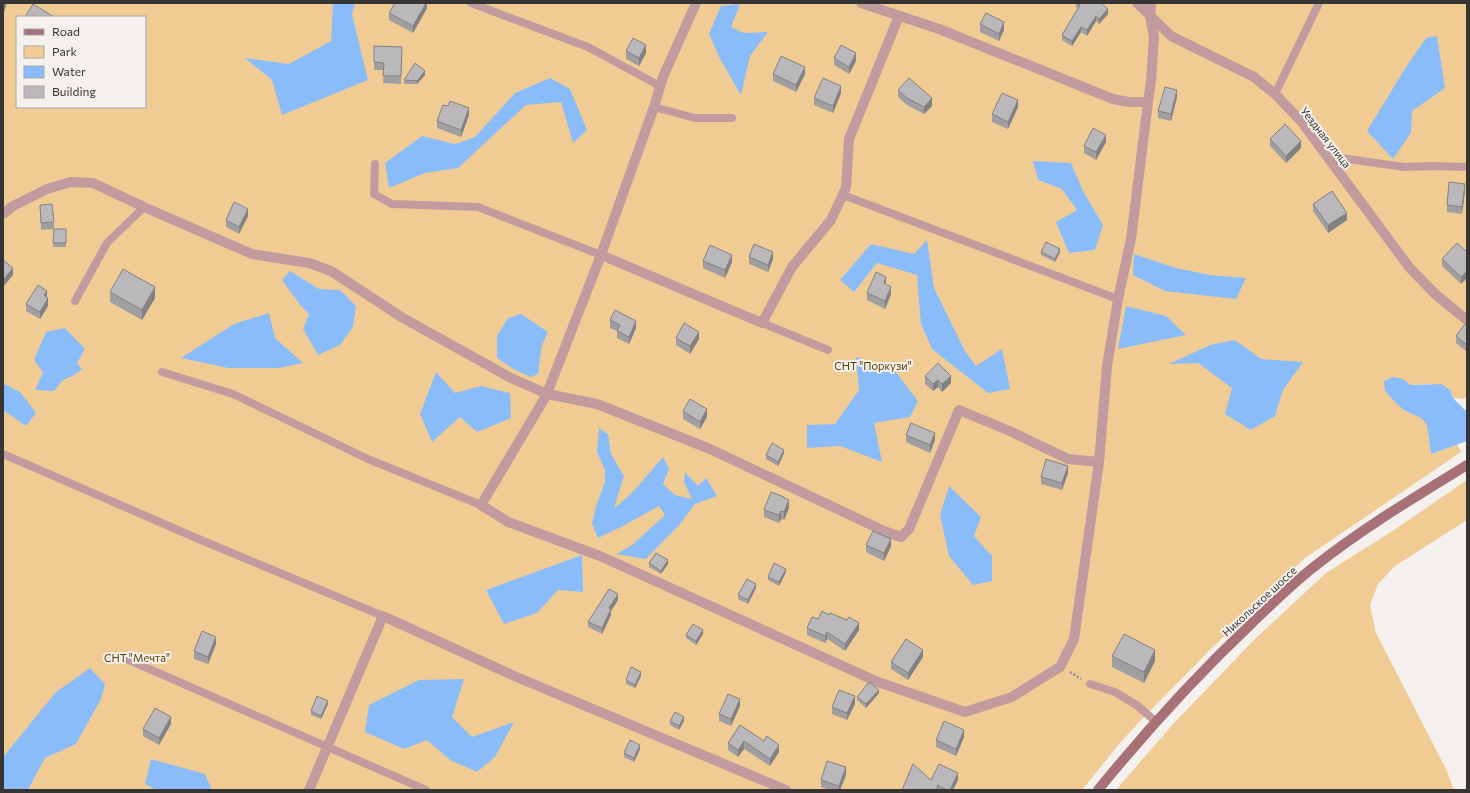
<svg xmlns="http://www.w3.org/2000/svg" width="1470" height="793" font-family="Commissioner,sans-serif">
  <rect width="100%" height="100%" fill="#f3f0ed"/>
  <path fill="#f0cc94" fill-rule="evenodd" d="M3,3H1467V395L1464,399L1453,398L1450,390L1431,384L1411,385L1403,379L1385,391L1404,410L1422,418L1428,425L1431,454L1457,444L1461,452L1305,558L1213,647L1141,720L1120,743L1082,790H3ZM17,17H145V107H17Z
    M1467,480V520L1395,566L1378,584L1370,605L1376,633L1447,771L1454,790H1116L1174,723L1256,638L1326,573L1394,530Z"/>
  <path fill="#8bbcfa" d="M333,3H355L352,14L368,80L282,115L272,80L245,58L289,64L331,41Z
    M740,4L731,27L744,33L768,32L750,56L741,95L720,59L709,34L721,6Z
    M1437,36L1445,88L1412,111L1411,133L1393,159L1367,131L1406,67L1426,38Z
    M550,78L570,89L587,130L573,143L561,102L526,105L458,168L425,173L389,188L385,163L422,136L455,144L475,137L515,93Z
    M1033,161L1071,163L1083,191L1103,225L1095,250L1069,253L1056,222L1077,210L1062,189L1038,180Z
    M927,240L934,288L965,351L976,366L1002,349L1010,389L988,393L932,349L921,324L917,275L877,263L854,292L840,280L871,244L914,254Z
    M1134,254L1176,268L1210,275L1246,278L1236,299L1165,291L1133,275Z
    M290,271L319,289L340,290L356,306L353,327L340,345L318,355L303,329L309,314L301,306L282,280Z
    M1126,306L1166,316L1186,335L1118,349Z
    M269,313L275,338L303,363L279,368H228L181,358L234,324Z
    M521,314L548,332L542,345L538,374L531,377L515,370L497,358V336L508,318Z
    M65,328L85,349L77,363L82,369L74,375L63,380L54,391L35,390L43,372L34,360L46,332Z
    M1235,340L1261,359L1303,362L1283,390L1275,416L1251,430L1225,414L1232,388L1198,363L1169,364L1210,345Z
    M856,357L895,371L918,401L910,417L874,423L882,462L840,446L807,448V425L835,424L859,390Z
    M436,372L455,393L481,386L510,393L511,418L477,432L460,417L432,442L420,414Z
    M1393,377L1403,379L1411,385L1441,384L1450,390L1453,398L1467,412V441L1431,454L1427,425L1421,418L1404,410L1397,404L1385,391L1384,381Z
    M3,383L20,392L36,413L26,426L3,410Z
    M599,428L608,434L611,454L624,476L614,508C633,495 647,475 663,457L669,469L663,484L675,495L692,499L684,482L685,472L698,486L706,478L717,496L695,504L680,524L646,559L616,554L631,546L665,515L659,506L623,526L598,538L592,524L595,509L605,482V470L597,452Z
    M949,486L981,517L974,536L992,556V581L973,585L949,556L940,515Z
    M582,555L583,592L558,590L537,613L504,624L486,590Z
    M90,668L105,684L101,699L76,744L45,758L29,788L24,790H3V757L56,692Z
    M464,679L452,717L472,737L514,722L495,757L477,772L450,760L427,740L404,749L365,732L369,705L419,680Z
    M151,759L205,774L212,790H156L145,784Z"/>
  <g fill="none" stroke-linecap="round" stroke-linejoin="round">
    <path stroke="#92908d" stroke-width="2.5" stroke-dasharray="2 2" stroke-linecap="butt" d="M1070,672L1081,679"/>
    <path stroke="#c29b9f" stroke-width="8" d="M471,3L588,47L660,86
      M1275,94L1319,3
      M654,107L695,118H732
      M1327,156L1404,167L1434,166L1467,167
      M375,164L374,194L392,204L478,207L601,255
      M843,195L1118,299
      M75,301L107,243L144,207
      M762,323L828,350
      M162,372L233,394L368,459L481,505
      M3,454L201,540L383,616
      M122,657L426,790
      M1090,684L1115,692L1138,706L1156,722"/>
    <path stroke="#c29b9f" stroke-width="10" d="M696,3L663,77L654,107L601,255L546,396L481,505L508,522L600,556L878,682L965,712L1012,697L1042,678L1060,667L1074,639L1099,462L1107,366L1118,299L1131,239L1148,102L1151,81L1154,37L1150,16L1151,3
      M861,3L939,29L1113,99L1129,102H1148
      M1137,3L1171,36L1254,77L1275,94L1301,121L1409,267L1435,294L1467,320
      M3,214L13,206L47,189L70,182L93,183L144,207L252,254L309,263L331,271L403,318L509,377L547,394L597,404L710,449L884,531L901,537L909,529L959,410L1012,432L1068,459L1099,462
      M601,255L762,323L792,267L831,220L846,188L849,139L899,16
      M309,790L383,616L512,675L786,790"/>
    <path stroke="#a87178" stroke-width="10" d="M1098,790C1146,731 1197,675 1252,623C1273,603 1293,583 1315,566C1363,528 1415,497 1467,465"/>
  </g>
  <path fill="#a09ea1" d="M427,3V8L413,33L389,20V13Z
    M1076,3H1101L1108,14L1099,24L1096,21L1087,36L1081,32L1072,46L1062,40V35L1078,9L1076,7Z
    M980,24L1004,30L999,41L980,32Z
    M374,46L402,47L401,84L383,83L384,70H374Z
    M626,51L646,53L639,66L626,59Z
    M834,58L856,61L849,74L834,65Z
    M773,74H805L796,92L773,81Z
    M425,75L417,84H404V80Z
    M898,90L932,106L924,114L907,105L898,97Z
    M841,93L833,113L814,105V98Z
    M1177,97L1171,121L1158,118V111Z
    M1018,107L1008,129L992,122V114Z
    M469,115L461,137L437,128V121Z
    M1270,139L1301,148L1286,163L1270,146Z
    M1106,142L1096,160L1084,153V146Z
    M1465,191L1462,214L1447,212V205Z
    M1313,204L1347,220L1328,233L1313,211Z
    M40,205L54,222V229L41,230Z
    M248,216L239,234L226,227V220Z
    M54,229H66V247H53Z
    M1041,252H1060L1055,262L1041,255Z
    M1467,252V278L1461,284L1442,266V259Z
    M749,257L773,259L768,272L749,264Z
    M703,261L732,262L725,278L703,268Z
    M886,284L891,294L885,309L867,300V293Z
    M110,292L155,298L142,320L110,302Z
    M26,304L48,306L40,319L26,311Z
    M610,320L636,328L629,344L617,338V331L610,328Z
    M1467,326V352L1456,343V336Z
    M676,338L699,339L690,354L676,345Z
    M925,376L951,383L942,392L938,387L933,391L925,384Z
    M683,411L707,417L700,429L683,419Z
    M906,435L935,440L930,453L906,442Z
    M784,453L778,466L766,459V455Z
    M1068,473L1062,490L1041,484V477Z
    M784,499L789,508L784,520L781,519L779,523L764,517V510Z
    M866,545L891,546L884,561L866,552Z
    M649,563L668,564L661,574L649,567Z
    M786,572L779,586L768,580V577Z
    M756,588L748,604L738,599V595Z
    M618,600L611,611V615L602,634L588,627V622Z
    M829,615L847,620L859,630L845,651L827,639L825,643L807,635V628L818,619Z
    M703,634L696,645L686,638V635Z
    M216,644L208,664L194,659V651Z
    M1112,656L1155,661L1144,683L1112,667Z
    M923,657L908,680L891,669V662Z
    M641,676L635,688L626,684V680Z
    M879,693L866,708L857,700V697Z
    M328,704L321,719L311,715V711Z
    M855,704L847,720L832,714V707Z
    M740,706L731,726L719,721V714Z
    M670,721H684L679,730L670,725Z
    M171,724L159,745L143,736V729Z
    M740,725L779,752L770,766L744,749L738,757L728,750V743Z
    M964,737L956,756L936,747V740Z
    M640,749L634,762L624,757V753Z
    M846,775L840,790H830L821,787V780Z
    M931,780H958L953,790H902Z"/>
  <path fill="#828183" d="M4,3H7L4,12Z
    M426,3H427V8L413,33V26Z
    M1108,9V14L1099,24V19Z
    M1096,16V21L1087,36V30Z
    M1004,22V30L999,41V34Z
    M1081,27V32L1072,46V41Z
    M646,45V53L639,66V58Z
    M856,53V61L849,74V67Z
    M805,67V74L796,92V85Z
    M425,71V75L417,84V81Z
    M841,86V93L833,113V106Z
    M1177,90V97L1171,121V114Z
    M932,98V106L924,114V107Z
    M1018,100V107L1008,129V122Z
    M469,108V115L461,137V130Z
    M1106,135V142L1096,160V152Z
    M1301,141V148L1286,163V156Z
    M1465,184V191L1462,214V207Z
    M248,209V216L239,234V227Z
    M1347,213V220L1328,233V225Z
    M1060,249V252L1055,262V259Z
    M773,252V259L768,272V265Z
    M732,255V262L725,278V270Z
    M13,268V275L3,287V280Z
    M1467,271V278L1461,284V277Z
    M886,277V284L884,290V283Z
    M155,287V298L142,320V310Z
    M891,287V294L885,309V301Z
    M47,291V298L44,295Z
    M48,298V306L40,319V312Z
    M636,321V328L629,344V337Z
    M699,332V339L690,354V346Z
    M951,376V383L942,392V384Z
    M938,380V387L933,391V384Z
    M707,409V417L700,429V422Z
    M935,433V440L930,453V445Z
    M784,450V453L778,466V462Z
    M1068,466V473L1062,490V483Z
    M789,500V508L784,520V512Z
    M781,511V519L779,523V515Z
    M891,539V546L884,561V553Z
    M668,560V564L661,574V571Z
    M786,569V572L779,586V582Z
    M756,584V588L748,604V600Z
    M618,594V600L611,611V615L602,634V628L609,608Z
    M859,623V630L845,651V644Z
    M703,630V634L696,645V641Z
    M827,632V639L825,643V636Z
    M216,637V644L208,664V657Z
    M923,650V657L908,680V673Z
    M1155,650V661L1144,683V672Z
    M641,672V676L635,688V685Z
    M879,690V693L866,708V704Z
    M855,696V704L847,720V713Z
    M740,699V706L731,726V719Z
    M328,701V704L321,719V716Z
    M171,717V724L159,745V738Z
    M684,717V721L679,730V726Z
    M964,730V737L956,756V749Z
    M744,741V749L738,757V750Z
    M640,745V749L634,762V758Z
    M779,745V752L770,766V759Z
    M846,767V775L840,790H839V786Z
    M958,773V780L953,790H950Z"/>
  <path fill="#bab8bb" stroke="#828183" d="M395,3H426L413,26L389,13Z
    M1077,3H1101L1108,9L1099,19L1096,16L1087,30L1081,27L1072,41L1062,35L1080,5Z
    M33,4L54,17H25Z
    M986,13L1004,22L999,34L980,24Z
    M633,38L646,45L639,58L626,51Z
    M841,45L856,53L849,67L834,58Z
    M374,46L402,47L401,76H383L384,63L374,62Z
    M781,56L805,67L796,85L773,74Z
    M415,63L425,71L417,81L404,80Z
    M823,78L841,86L833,106L814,98Z
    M909,78L932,98L924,107L907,98L898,90Z
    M1165,87L1177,90L1171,114L1158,111Z
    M1002,93L1018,100L1008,122L992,114Z
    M450,101L469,108L461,130L437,121L443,105L448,106Z
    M1285,124L1301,141L1286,156L1270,139Z
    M1093,128L1106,135L1096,152L1084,146Z
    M1449,182L1465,184L1462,207L1447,205Z
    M1332,191L1347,213L1328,225L1313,204Z
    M234,202L248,209L239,227L226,220Z
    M52,204L54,222L41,223L40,205Z
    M54,229H66V243H53Z
    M1046,242L1060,249L1055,259L1041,252Z
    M1457,243L1467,252V271L1461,277L1442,259Z
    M754,244L773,252L768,265L749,257Z
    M710,245L732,255L725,270L703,261Z
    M3,260L13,268L3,280Z
    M123,269L155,287L142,310L110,292Z
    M876,272L886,277L884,283L891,287L885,301L867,293Z
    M38,285L47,291L44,295L48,298L40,312L26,304Z
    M615,310L636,321L629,337L617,331L620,325L610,320Z
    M684,323L699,332L690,346L676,338Z
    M1465,324L1467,326V345L1456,336Z
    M938,363L951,376L942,384L938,380L933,384L925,376Z
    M690,399L707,409L700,422L683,411Z
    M911,423L935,433L930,445L906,435Z
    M772,443L784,450L778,462L766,455Z
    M1046,459L1068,466L1062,483L1041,477Z
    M771,492L784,497V498L789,500L784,512L781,511L779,515L764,510Z
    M873,531L891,539L884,553L866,545Z
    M656,553L668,560L661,571L649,563Z
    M774,563L786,569L779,582L768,577Z
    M747,579L756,584L748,600L738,595Z
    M609,589L618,594L609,608L611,609L602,628L588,622Z
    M822,611L829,615L830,613L847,620L849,617L859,623L845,644L827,632L825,636L807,628L812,617L818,619Z
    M693,624L703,630L696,641L686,635Z
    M202,631L216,637L208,657L194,651Z
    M1124,634L1155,650L1144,672L1112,656Z
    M906,639L923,650L908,673L891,662Z
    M631,667L641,672L635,685L626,680Z
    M869,682L879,690L866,704L857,697Z
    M839,690L855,696L847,713L832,707Z
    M728,694L740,699L731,719L719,714Z
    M317,696L328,701L321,716L311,711Z
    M155,708L171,717L159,738L143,729Z
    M675,712L684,717L679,726L670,721Z
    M944,721L964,730L956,749L936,740Z
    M740,725L764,741L767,736L779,745L770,759L744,741L738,750L728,743Z
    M630,740L640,745L634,758L624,753Z
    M827,761L846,767L839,786L821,780Z
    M913,764L931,780L939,764L958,773L950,790H947L937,785L938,786L936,790H902Z"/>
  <g text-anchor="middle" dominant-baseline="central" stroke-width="4" stroke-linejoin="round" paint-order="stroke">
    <g font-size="11" fill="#363533" stroke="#f3f0ed">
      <text transform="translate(1326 137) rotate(52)">Уездная улица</text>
      <text transform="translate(1259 601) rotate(-43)">Никольское шоссе</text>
    </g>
    <g font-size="11" fill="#5e4004" stroke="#f3f0ed">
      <text x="873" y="365">СНТ "Поркузи"</text>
      <text x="137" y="657">СНТ "Мечта"</text>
    </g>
  </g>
  <rect width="1470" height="793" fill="none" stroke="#363533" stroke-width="8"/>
  <rect x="16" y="16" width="130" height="92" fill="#f3f0ed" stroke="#a7a5a3"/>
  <rect x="24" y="29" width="20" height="6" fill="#a87178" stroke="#a7a5a3"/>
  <text x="52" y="36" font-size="12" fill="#363533">Road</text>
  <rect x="24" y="46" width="20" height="12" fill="#f0cc94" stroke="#a7a5a3"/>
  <text x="52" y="56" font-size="12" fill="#363533">Park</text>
  <rect x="24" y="66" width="20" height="12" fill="#8bbcfa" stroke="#a7a5a3"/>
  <text x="52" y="76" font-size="12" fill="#363533">Water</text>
  <rect x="24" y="86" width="20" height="12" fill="#bab8bb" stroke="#a7a5a3"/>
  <text x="52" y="96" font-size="12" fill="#363533">Building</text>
</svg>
